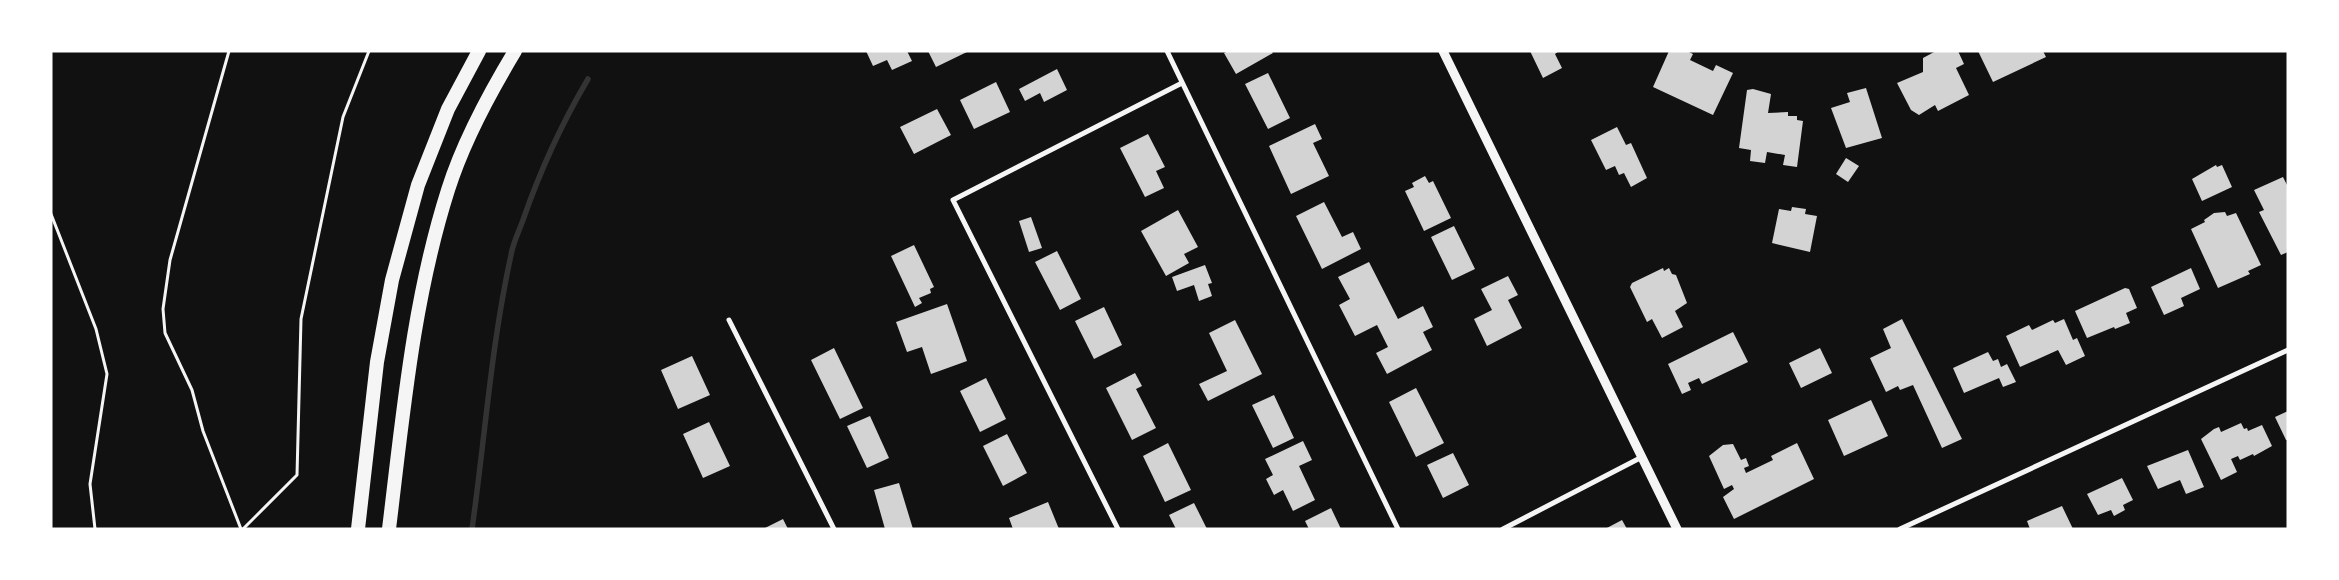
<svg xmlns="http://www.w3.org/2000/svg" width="2339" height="580" font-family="'DM Sans',sans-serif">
  <rect width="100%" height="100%" fill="#111"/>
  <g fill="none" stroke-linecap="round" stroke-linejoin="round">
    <path stroke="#333" stroke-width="5.5" d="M472,529C485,438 491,346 511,255C513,243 519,231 523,220C540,171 562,123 588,79"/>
  </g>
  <path fill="#d3d3d3" d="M866,51H907L912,61L892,70L887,60L873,66Z
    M928,51H969L936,67Z
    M1228,51H1271L1273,53L1236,74L1224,53Z
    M1530,51H1559L1555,54L1562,68L1543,78Z
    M1669,51H1687L1693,54L1690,60L1713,71L1716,65L1733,73L1713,115L1653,87Z
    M1936,51H1958L1964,64L1956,68L1969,95L1938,111L1935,105L1919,115L1911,110L1897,83L1923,72V58Z
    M1978,51H2043L2046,57L1993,82Z
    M1057,69L1067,90L1044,102L1040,93L1025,101L1019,89Z
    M1268,73L1290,118L1268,129L1245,84Z
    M996,82L1010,112L974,129L960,100Z
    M1866,88L1882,138L1846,148L1831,108L1850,102L1847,93Z
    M1753,89L1771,94L1768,113L1788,112V116H1797V120L1803,121L1797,167L1783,165L1785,155L1767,152L1765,163L1750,161L1751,150L1739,148L1747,90Z
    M937,109L951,135L914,154L900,127Z
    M1315,124L1322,139L1313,143L1329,176L1291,194L1269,146Z
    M1617,127L1626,145L1631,143L1647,178L1631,187L1624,173L1619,175L1615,166L1606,170L1591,140Z
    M1148,134L1165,167L1156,171L1164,188L1145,197L1120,148Z
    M1846,158L1859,166L1848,182L1836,174Z
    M2216,165L2217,167L2222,165L2232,187L2202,201L2192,179Z
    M1425,176L1429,183L1433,181L1451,218L1424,231L1405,191L1414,187L1412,183Z
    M2283,177L2288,187V252L2281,255L2259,212L2264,210L2254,190Z
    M1324,202L1342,237L1353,232L1361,249L1322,269L1296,216Z
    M1792,207L1806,209L1805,214L1817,216L1810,252L1772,243L1779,209L1791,211Z
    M1178,210L1198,247L1184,254L1189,263L1166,276L1141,231Z
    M2225,212L2227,216L2236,213L2261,265L2248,271L2250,274L2218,288L2191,229L2205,222L2204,220L2214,213Z
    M1031,217L1042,248L1029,252L1019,221Z
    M1454,226L1475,269L1452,280L1431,237Z
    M914,245L934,287L930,289L931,293L919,298L922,303L915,307L891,256Z
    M1057,251L1081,299L1060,310L1035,262Z
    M1369,262L1398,319L1423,306L1433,327L1423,332L1432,350L1387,374L1376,353L1388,347L1377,325L1355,336L1339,305L1350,299L1338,277Z
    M1205,265L1212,283L1208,284L1212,296L1199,301L1194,285L1177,291L1172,277Z
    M1663,268L1664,271L1669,268L1672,274L1676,275L1687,303L1675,311L1683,327L1662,338L1652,319L1647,322L1630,287L1632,283Z
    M2191,268L2200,289L2181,298L2184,306L2164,315L2151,287Z
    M1508,276L1518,295L1508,300L1522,328L1487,346L1474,319L1492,310L1481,289Z
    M2125,288L2129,289L2137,308L2126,313L2130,323L2115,329L2114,327L2087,338L2075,311Z
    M947,304L967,361L931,374L922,347L907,352L896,322Z
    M1104,307L1122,345L1094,359L1075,321Z
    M1902,319L1962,439L1942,448L1913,385L1900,390L1898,386L1886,392L1870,358L1891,348L1883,329Z
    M2064,319L2073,340L2077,338L2085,356L2066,365L2058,350L2020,367L2006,336L2029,325L2032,330L2053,320L2055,323Z
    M1235,320L1262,374L1208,401L1199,384L1227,371L1209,333Z
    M1733,332L1748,362L1702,384L1699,378L1688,383L1691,390L1682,394L1668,364Z
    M834,348L863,408L840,419L811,360Z
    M1820,348L1832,373L1801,388L1789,363Z
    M1988,352L1993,361L1998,359L2001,367L2007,364L2016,382L2003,387L1999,378L1964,393L1953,368Z
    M692,356L710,395L678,409L661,370Z
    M1135,373L1142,386L1136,389L1156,428L1132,440L1106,388Z
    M986,378L1006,419L980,432L960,391Z
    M1416,388L1444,443L1416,457L1389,402Z
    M1274,395L1294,438L1273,448L1252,405Z
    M1871,400L1888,436L1844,456L1828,420Z
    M2288,411V440H2286L2275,417Z
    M870,416L889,458L867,468L847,426Z
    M709,422L730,466L703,478L683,434Z
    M2241,423L2244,429L2247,428L2248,431L2262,425L2272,446L2254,456L2253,454L2240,460L2238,456L2231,459L2237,472L2221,480L2201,439L2214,429L2219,427L2221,432Z
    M1007,434L1027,473L1003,486L983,446Z
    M1303,441L1312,460L1299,466L1315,500L1293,511L1283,490L1274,495L1266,479L1273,475L1265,459Z
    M1168,443L1191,490L1165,502L1143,456Z
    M1797,443L1814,479L1734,519L1723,497L1734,489L1732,485L1724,489L1709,456L1723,445L1733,444L1741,460L1746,458L1749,466L1744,468L1746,473L1773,460L1771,456Z
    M2188,450L2204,487L2186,494L2180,480L2158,489L2147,466Z
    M1453,453L1469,485L1443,498L1427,465Z
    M2122,478L2133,500L2123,505L2125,510L2114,516L2111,510L2098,515L2087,494Z
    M899,483L913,529H885L874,490Z
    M1048,502L1059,529H1013L1009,518Z
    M1194,503L1207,529H1176L1169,515Z
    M2062,506L2073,529H2030L2027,521Z
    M1331,508L1341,529H1309L1305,521Z
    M783,519L788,529H763Z
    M1622,520L1627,529H1605Z"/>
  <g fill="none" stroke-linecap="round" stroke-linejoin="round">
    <path stroke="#f5f5f5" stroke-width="3" d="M229,51L170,260L163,309L165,333L192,390L203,431L241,529
      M51,214L96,329L107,374L90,484L95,529
      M243,529L297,475L301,319L343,117L369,51"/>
    <path stroke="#f5f5f5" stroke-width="5" d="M1167,51L1398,529
      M729,320L834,529
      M1118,529L953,200L1182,83
      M1503,529L1642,457
      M1900,529L2288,350"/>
    <path stroke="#f5f5f5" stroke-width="9" d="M1443,51L1677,529"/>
    <path stroke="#f5f5f5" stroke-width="14" d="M358,529L377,362L392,280L418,185L448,109L479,51
      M389,529C403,415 413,300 448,190C463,142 489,94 515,51"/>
  </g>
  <rect width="2339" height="580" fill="none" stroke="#ffffff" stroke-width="105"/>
</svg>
